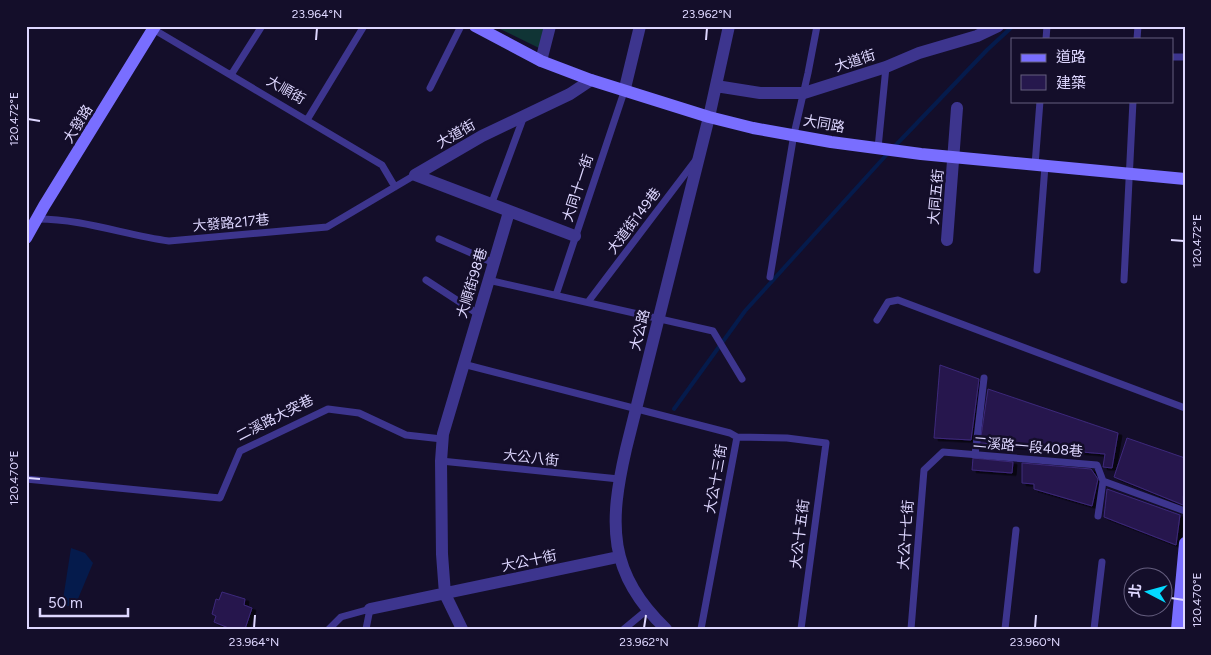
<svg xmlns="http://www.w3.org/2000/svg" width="1211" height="655" font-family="Figtree,'Noto Sans TC',sans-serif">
  <defs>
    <filter id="shadow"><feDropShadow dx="4" dy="2.5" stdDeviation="0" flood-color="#0009"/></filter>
  </defs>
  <rect width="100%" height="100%" fill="#140e2a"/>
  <path fill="#103435" d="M494,26H547L541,49Z"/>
  <path fill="#051b4c" d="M71,548L85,553L93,563L75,606H62Z"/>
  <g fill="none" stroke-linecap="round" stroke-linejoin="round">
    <path stroke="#051b4c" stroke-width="4" d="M894,147L987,50L1013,26
      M674,409L745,311L889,152"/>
  </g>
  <path fill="#26184d" stroke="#3d287b" filter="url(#shadow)" d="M940,365L979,379L971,440L934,438Z
    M988,389L1118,433L1112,468L1103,467L1105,454L980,443Z
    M1127,438L1185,458L1183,505L1114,477Z
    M973,458L1013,462L1012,473L972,470Z
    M1022,463L1091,469L1098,479L1092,506L1034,489V484L1022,483Z
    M1107,489L1180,515L1176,545L1104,517Z
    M222,592L245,599L244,605L252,608L245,629H231L214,622L216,616L212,614L216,599L219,600Z"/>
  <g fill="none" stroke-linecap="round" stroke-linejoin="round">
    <path stroke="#3d358e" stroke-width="7" d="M153,29L382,165L395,187
      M1046,39L1047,26
      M1137,39L1138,26
      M1172,57H1185
      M231,75L262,26
      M430,88L461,26
      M307,120L364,26
      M878,148L886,67
      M1035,165L1040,101
      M491,205L524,116
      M38,219C83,219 125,235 169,241L327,227L415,175
      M439,239L494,263
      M1037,270L1045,166
      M770,277L794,134L808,73L817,26
      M426,280L478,314
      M488,280L713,331L742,379
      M1124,280L1133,101
      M556,295L625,89
      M588,302L695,161
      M877,320L888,302L898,300L1185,408
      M463,364L730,433L737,437L701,629
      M737,437L787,438L826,443L801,629
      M975,455L984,378
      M441,461L619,479
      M26,479L220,498L240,451L328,409L359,413L406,435L442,439
      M1098,516L1103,481
      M329,629L341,617L370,609L366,629
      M624,629L647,610
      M911,629L924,470L943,452L1097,465L1103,481L1185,511
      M1005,629L1016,530
      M1094,629L1102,562"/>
    <path stroke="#3d358e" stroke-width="12" d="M541,61L550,26
      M716,86L760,93H804L886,67L919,53L977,36L998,26
      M625,88L640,26
      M415,175L482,136L570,94L591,80
      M415,175L575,236
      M947,240L957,108
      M370,609L618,557
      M462,629L445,594L442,554L441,461L443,434L509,212
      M666,629C607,573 609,523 626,449L709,117L729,26"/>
    <path stroke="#796eff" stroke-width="12" d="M475,26L541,61L591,80L709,117L753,128L831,142L921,154L1185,179
      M26,238L44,206L155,26
      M1177,629L1185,543"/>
  </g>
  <path fill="none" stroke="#ded7ff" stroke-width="2" d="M316,40L317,28M706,40L707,28M28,119L40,121M1171,240L1184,241M28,478L40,479M1171,598L1184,600M254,628L255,615M644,628L646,615M1035,628L1036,615"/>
  <g text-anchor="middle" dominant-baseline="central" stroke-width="5" stroke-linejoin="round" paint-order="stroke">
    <g font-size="14" fill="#ded7ff" stroke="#140e2a">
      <text transform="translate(855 61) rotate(-18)">大道街</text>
      <text transform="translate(286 90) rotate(30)">大順街</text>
      <text transform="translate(78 124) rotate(-58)">大發路</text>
      <text transform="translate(824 124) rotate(10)">大同路</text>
      <text transform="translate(456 134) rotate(-30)">大道街</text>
      <text transform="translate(578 188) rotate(-72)">大同十一街</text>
      <text transform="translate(936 197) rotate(-85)">大同五街</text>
      <text transform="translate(634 221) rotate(-53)">大道街149巷</text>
      <text transform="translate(231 223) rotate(-5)">大發路217巷</text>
      <text transform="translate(472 283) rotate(-73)">大順街98巷</text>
      <text transform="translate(640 330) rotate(-76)">大公路</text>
      <text transform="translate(275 418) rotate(-27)">二溪路大突巷</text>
      <text transform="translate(1028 447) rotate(5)">二溪路一段408巷</text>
      <text transform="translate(531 458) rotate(6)">大公八街</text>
      <text transform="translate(716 479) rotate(-80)">大公十三街</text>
      <text transform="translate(800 534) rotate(-83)">大公十五街</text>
      <text transform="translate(906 535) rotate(-86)">大公十七街</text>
      <text transform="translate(529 561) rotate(-12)">大公十街</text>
    </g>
  </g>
  <rect width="1211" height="655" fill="none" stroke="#140e2a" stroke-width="55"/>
  <rect x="1011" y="38" width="162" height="65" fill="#140e2a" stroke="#655e7f"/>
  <rect x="1021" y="54" width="25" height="8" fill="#796eff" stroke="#655e7f"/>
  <text x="1056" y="62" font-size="15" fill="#ded7ff">道路</text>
  <rect x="1021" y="75" width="25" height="15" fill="#26184d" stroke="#655e7f"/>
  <text x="1056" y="88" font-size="15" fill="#ded7ff">建築</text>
  <g transform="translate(1148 592) rotate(276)"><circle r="24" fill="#140e2a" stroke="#655e7f"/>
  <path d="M0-4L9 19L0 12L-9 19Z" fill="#03d9ff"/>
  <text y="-8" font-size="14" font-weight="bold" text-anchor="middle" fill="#ded7ff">北</text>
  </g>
  <path d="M40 608v8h88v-8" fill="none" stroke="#ded7ff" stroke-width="2.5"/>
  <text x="48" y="608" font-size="15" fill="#ded7ff" stroke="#140e2a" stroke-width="4" paint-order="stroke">50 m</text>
  <rect x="28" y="28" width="1156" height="600" fill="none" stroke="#ded7ff" stroke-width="2"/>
  <g font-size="12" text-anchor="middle" fill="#ded7ff">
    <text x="317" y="18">23.964°N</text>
    <text x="707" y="18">23.962°N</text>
    <text transform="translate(14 119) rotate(-90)" y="4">120.472°E</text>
    <text transform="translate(1197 241) rotate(-90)" y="4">120.472°E</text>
    <text transform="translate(14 478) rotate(-90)" y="4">120.470°E</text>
    <text transform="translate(1197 600) rotate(-90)" y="4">120.470°E</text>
    <text x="254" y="646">23.964°N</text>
    <text x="644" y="646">23.962°N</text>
    <text x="1035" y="646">23.960°N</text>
  </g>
</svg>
